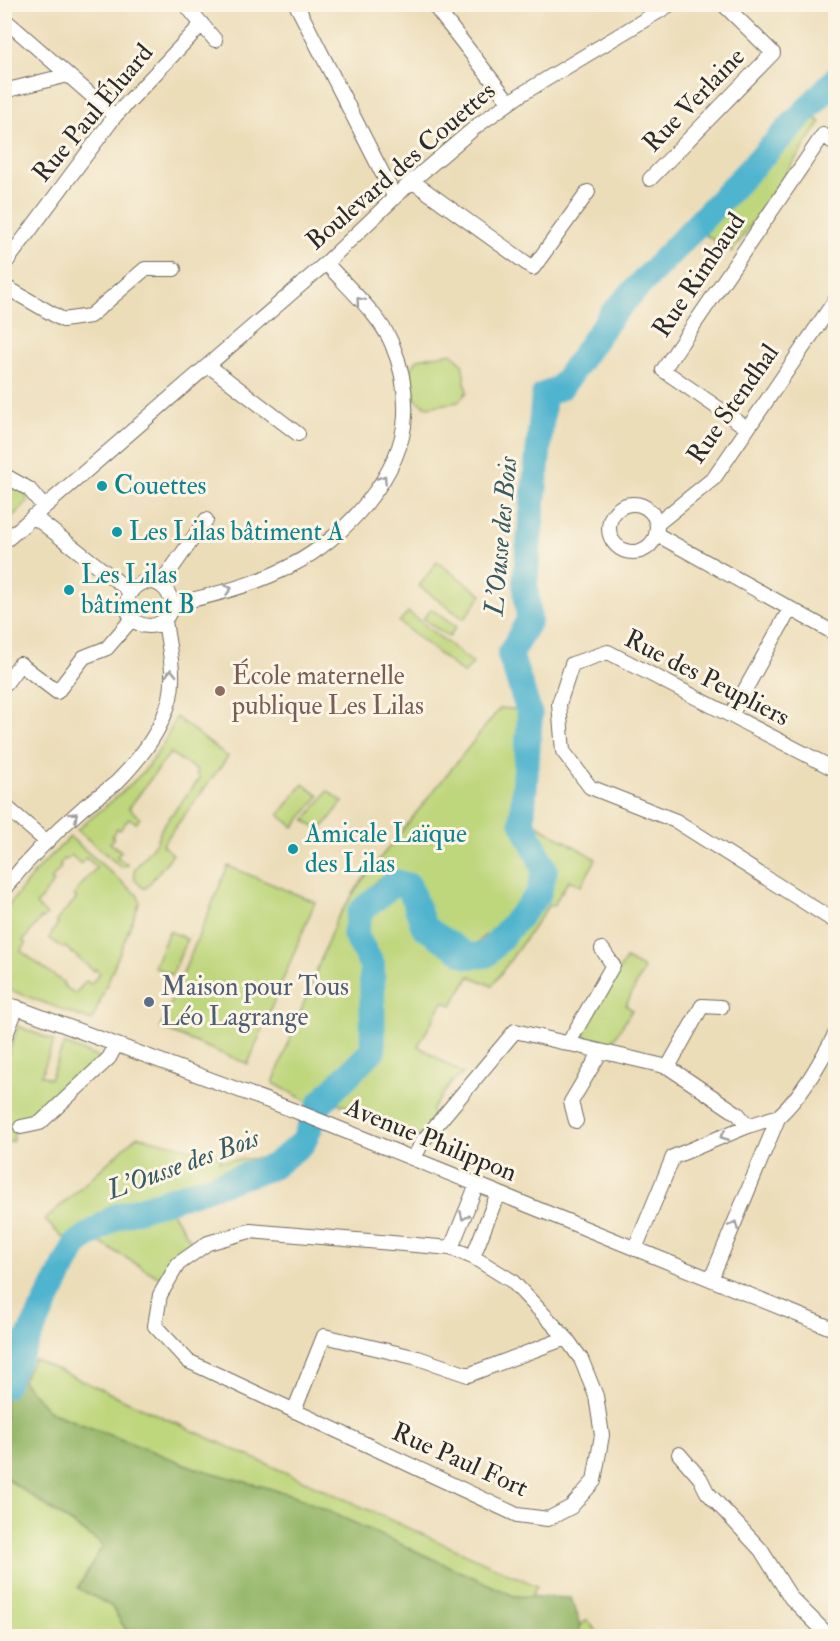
<svg xmlns="http://www.w3.org/2000/svg" width="840" height="1641" font-family="'IM FELL Double Pica',serif">
  <rect width="100%" height="100%" fill="#fcf5e5"/>
  <filter id="ink" filterUnits="userSpaceOnUse"><feTurbulence type="fractalNoise" baseFrequency=".0167" numOctaves="2"/><feDisplacementMap in="SourceGraphic" scale="12" xChannelSelector="R" yChannelSelector="G"/><feConvolveMatrix kernelMatrix="1 2 1 2 8 2 1 2 1" color-interpolation-filters="sRGB"/></filter>
  <filter id="wash" filterUnits="userSpaceOnUse"><feTurbulence type="fractalNoise" baseFrequency=".008" numOctaves="4" result="noise"/><feDisplacementMap in="SourceGraphic" scale="24" xChannelSelector="R" yChannelSelector="G"/><feGaussianBlur stdDeviation="1.35" result="paint"/><feColorMatrix in="noise" values="0 0 0 0 0 0 0 0 0 0 0 0 0 0 0 0 0 1.4 0 .05"/><feComposite in="paint" operator="in"/></filter>
  <g filter="url(#wash)">
    <rect width="100%" height="100%" fill="#ecddb9"/>
    <path fill="#bed67b" stroke="#748053" stroke-width="1.5" fill-rule="evenodd" d="M808,114L821,122L732,252L701,232Z
      M452,353L462,363L467,392L458,402L427,407L415,399L410,370L418,359Z
      M5,482L25,492L28,501L5,524Z
      M437,562L482,595L464,619L419,586Z
      M431,609L456,627L449,637L423,619Z
      M408,612L473,663L464,674L399,622Z
      M500,708L522,710L516,818L519,836L536,860L535,881L528,894L494,937L485,935L473,948L437,926L416,882L397,873L380,878L357,900L352,909L348,926L360,962L366,1000L368,1028L366,1047L353,1064L317,1094L312,1104L273,1083L336,920L361,882Z
      M176,717L228,757L162,845L173,854L146,888H143L135,880L134,870L157,841L162,827L200,778L196,774L198,771L170,753L129,808L140,818L136,823L129,818L120,830L117,828L112,836L114,838L110,843L121,851L117,857L128,865L121,867L77,830C122,791 152,776 176,717Z
      M303,784L319,796L294,827L279,815Z
      M328,791L343,802L320,831L305,820Z
      M529,820L596,859L581,886L569,880L553,906L549,905L492,986L470,976L452,1005L443,1002L418,1046L463,1074L452,1082L432,1109L433,1121L422,1136L332,1101L371,1065L381,1047L383,1019L381,969L364,920L373,908L396,890L402,892L418,930L461,963L477,967L488,965L545,896L552,864L545,850L537,842Z
      M70,837L138,896L140,902L92,1021L5,988V910L36,871ZM71,855L81,864L86,858L97,867L77,890L74,896L77,898L56,921L58,923L49,938L63,948L65,947L94,971L95,969L100,973L91,984L86,981L75,994L63,985L64,983L21,951L26,944L23,941L41,918L43,919L47,915L36,905L54,882L51,880L61,867L59,865L64,859L66,860Z
      M228,866L315,902L248,1064L160,1028Z
      M169,931L187,939L172,975L154,967Z
      M626,959L644,969L626,1005L632,1010L611,1044L586,1038L583,1030Z
      M18,1026L54,1041L41,1075L50,1079L64,1044L102,1059L45,1113L15,1120L13,1141L5,1144V1066Z
      M137,1136L221,1156L220,1161L262,1158L138,1204L104,1213L89,1223L72,1238L62,1237L45,1220Z
      M169,1208L194,1245L160,1278L99,1242L91,1244L111,1227Z
      M34,1359L537,1586L531,1597L514,1596L293,1495L195,1468L50,1412L22,1381Z
      M4,1477L103,1545L78,1588L111,1606L130,1636H5Z
      M587,1620L601,1636H577L581,1625Z"/>
    <path fill="#96b76b" stroke="#60714b" stroke-width="1.5" d="M5,1378L22,1381L50,1412L195,1468L293,1495L514,1596L571,1598L581,1625L577,1636H130L111,1606L78,1588L103,1545L5,1477Z"/>
    <g fill="none" stroke-linecap="round" stroke-linejoin="round">
      <path stroke="#4fb4ce" stroke-width="26" d="M4,1386L76,1244L115,1217L272,1167L303,1143L321,1102L373,1050L372,965L355,934L360,912L395,882L409,886L424,927L468,956L486,955L538,895L545,870L522,821L530,715L510,654L529,620L525,582L544,395L561,387L612,314L836,79"/>
    </g>
  </g>
  <g filter="url(#ink)">
    <g fill="none" stroke-linecap="round" stroke-linejoin="round">
      <defs>
        <path id="minor" d="M185,4L215,40
          M296,4L395,198
          M433,4L509,102
          M4,19L115,116
          M4,91L68,75
          M650,179L773,53L723,4
          M412,181L533,268L588,192
          M4,265L115,116L202,24
          M4,286L63,320L90,316L145,269H174
          M209,366L298,434
          M747,428L663,370L823,135L836,144
          M4,475L29,489L44,507
          M609 528a24 24 0 1 1 48 0a24 24 0 1 1-48 0Z
          M33,516L131,592
          M657,524L714,478L836,299
          M656,534L836,634
          M4,542L326,263L412,181L478,125L520,95L671,4
          M127 604a22 22 0 1 1 44 0a22 22 0 1 1-44 0Z
          M160,585L206,520
          M172,604C212,596 256,585 292,565C343,539 403,475 405,415C406,391 401,365 392,344C380,315 347,287 326,263
          M6,683L20,664L57,692L84,657L107,648L132,619
          M731,715L790,609
          M836,770L608,652L572,664L559,704L563,751L590,787L676,821L836,922
          M4,805L47,842
          M4,889C28,859 56,831 84,807C95,798 107,791 117,782C140,759 162,730 170,698C176,672 168,646 165,620
          M4,1003L298,1112L836,1330
          M4,1039L17,1007
          M568,1044L613,965L602,949
          M668,1067L702,1006L721,1007
          M576,1121L571,1102L600,1053
          M21,1127L40,1123L109,1058L116,1045
          M414,1159L422,1142L515,1031L668,1067L738,1114L748,1126
          M250,1231L451,1248L473,1257L512,1281L566,1338L581,1359L596,1396L602,1435L594,1481L571,1507L548,1519L517,1515L188,1361L155,1326L160,1295L178,1264L208,1243Z
          M451,1248L477,1184
          M635,1249L673,1157L748,1126L779,1116
          M473,1257L498,1193
          M711,1279L779,1116C804,1093 820,1062 836,1033
          M294,1411L324,1336L418,1358L468,1375L566,1338
          M679,1454L700,1478L707,1492L761,1550L791,1598L829,1636"/>
      </defs>
      <use href="#minor" stroke="#6f695d" stroke-width="16"/>
      <use href="#minor" stroke="#fff" stroke-width="14"/>
    </g>
    <defs><path id="oneway-chevron" d="M-2-3.5L2.5 0L-2 3.5" fill="none" stroke-width="1.6" stroke-linecap="round" stroke-linejoin="round" transform="scale(1.5)"/></defs>
    <g stroke="#a0a0a0">
      <use href="#oneway-chevron" transform="translate(360 301) rotate(-131)"/>
      <use href="#oneway-chevron" transform="translate(383 479) rotate(-57)"/>
      <use href="#oneway-chevron" transform="translate(228 589) rotate(-15)"/>
      <use href="#oneway-chevron" transform="translate(171 673) rotate(-91)"/>
      <use href="#oneway-chevron" transform="translate(74 816) rotate(-42)"/>
      <use href="#oneway-chevron" transform="translate(724 1136) rotate(158)"/>
      <use href="#oneway-chevron" transform="translate(464 1216) rotate(113)"/>
      <use href="#oneway-chevron" transform="translate(734 1225) rotate(-67)"/>
    </g>
  </g>
  <g fill="#0f9aa8" stroke="#fcf5e5" stroke-width="2">
    <circle cx="102" cy="486" r="6"/>
    <circle cx="117" cy="532" r="6"/>
    <circle cx="69" cy="590" r="6"/>
    <circle cx="293" cy="849" r="6"/>
  </g>
  <circle fill="#8d6e63" stroke="#fcf5e5" stroke-width="2" cx="220" cy="691" r="6"/>
  <circle fill="#5c6f8a" stroke="#fcf5e5" stroke-width="2" cx="149" cy="1002" r="6"/>
  <g text-anchor="middle" dominant-baseline="central" stroke-width="6" stroke-linejoin="round" paint-order="stroke">
    <g font-size="26" fill="#2b2b2b" stroke="#fcf5e5">
      <text transform="translate(694 100) rotate(-46)">Rue Verlaine</text>
      <text transform="translate(93 113) rotate(-50)">Rue Paul Éluard</text>
      <text transform="translate(401 166) rotate(-41)">Boulevard des Couettes</text>
      <text transform="translate(699 275) rotate(-56)">Rue Rimbaud</text>
      <text transform="translate(733 404) rotate(-55)">Rue Stendhal</text>
      <text transform="translate(707 678) rotate(27)">Rue des Peupliers</text>
      <text transform="translate(431 1140) rotate(22)">Avenue Philippon</text>
      <text transform="translate(460 1460) rotate(24)">Rue Paul Fort</text>
    </g>
    <g font-size="26" fill="#0d838f" stroke="#fcf5e5" text-anchor="start">
      <text x="114" y="486">Couettes</text>
      <text x="129" y="532">Les Lilas bâtiment A</text>
      <text x="81" y="575">Les Lilas<tspan x="81" dy="30">bâtiment B</tspan></text>
      <text x="305" y="834">Amicale Laïque<tspan x="305" dy="30">des Lilas</tspan></text>
    </g>
    <g font-size="26" fill="#785e54" stroke="#fcf5e5" text-anchor="start">
      <text x="232" y="676">École maternelle<tspan x="232" dy="30">publique Les Lilas</tspan></text>
    </g>
    <g font-size="26" fill="#4e5e75" stroke="#fcf5e5" text-anchor="start">
      <text x="161" y="987">Maison pour Tous<tspan x="161" dy="30">Léo Lagrange</tspan></text>
    </g>
    <g font-size="27" font-style="italic" fill="#385b64" stroke="#fcf5e5">
      <text transform="translate(501 536) rotate(-85)">L'Ousse des Bois</text>
      <text transform="translate(183 1164) rotate(-20)">L'Ousse des Bois</text>
    </g>
  </g>
  <rect width="840" height="1641" fill="none" stroke="#fcf5e5" stroke-width="24"/>
</svg>
